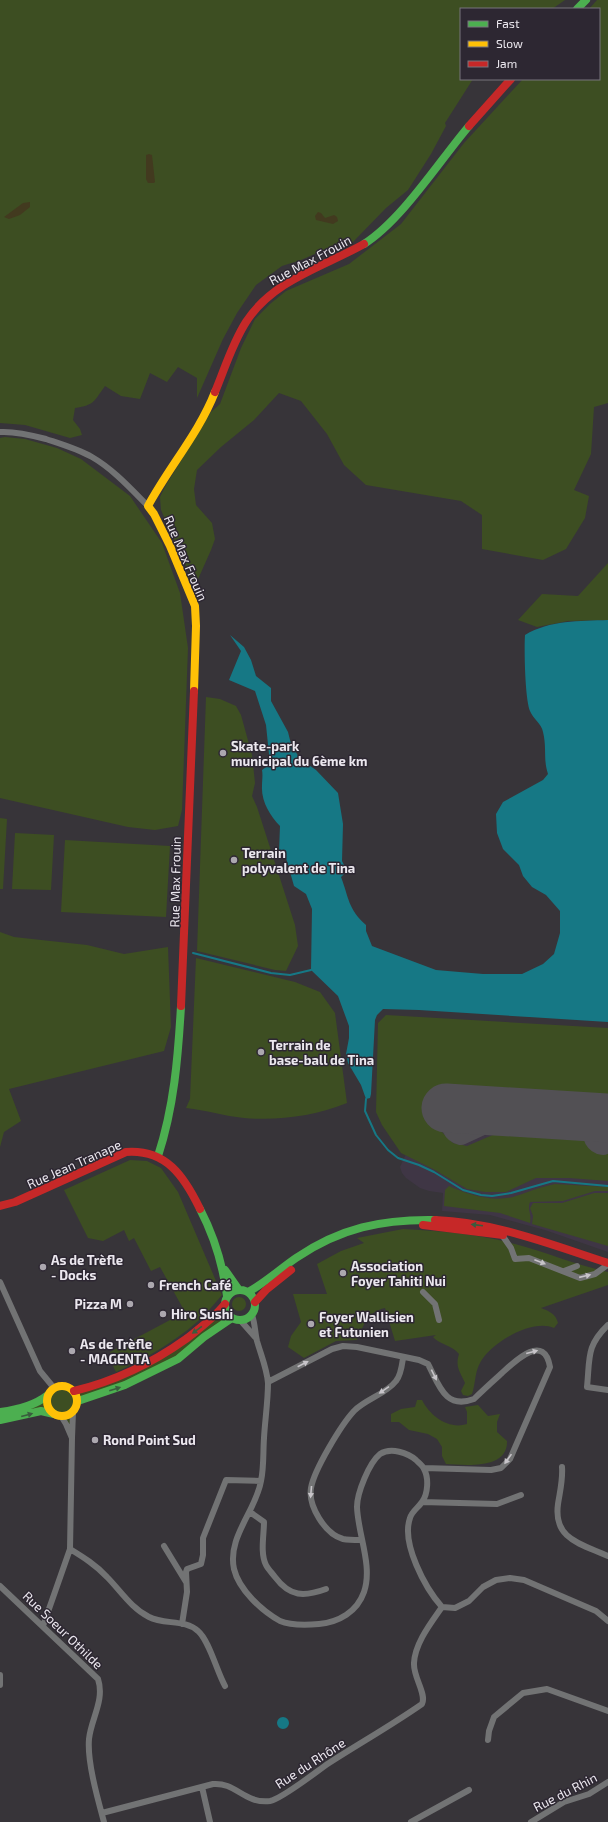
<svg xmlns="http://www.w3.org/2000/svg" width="608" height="1822" font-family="'Exo 2',sans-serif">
  <rect width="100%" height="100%" fill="#373439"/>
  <path fill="#3f3645" d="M608,1030V1252L545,1230L490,1215L442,1211L443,1193L429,1191L420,1188L406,1178L402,1173L400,1167L406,1154L380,1093Z"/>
  <path fill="#3d4e22" d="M0,0H565L552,9H461V79H473L445,123L446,126L431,154L408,190L386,208L352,243L339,249H326L301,260L282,266L256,285L237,313L223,339L197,398V378L178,367L167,382L150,373L140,399L121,396L105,386C94,401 95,405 75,408L73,420L80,429L82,435L70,438L25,425L0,423Z
    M597,0H608V403L594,407L591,454L574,490L589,496L585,518L566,549L543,560L482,549V515L461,501L366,485L344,465L327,434L301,401L279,393L254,420L221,447L197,470L194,489L196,505L212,523L215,539L211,550L195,586L161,510L160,497L166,485L211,412L220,404L241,348L255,319L270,304L286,291L349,264L401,224L464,143L523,79H599V9H589Z
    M5,437L25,439L57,448L81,459L130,496L162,543L180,593L188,648L182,810L178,826L155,830L128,827L0,798V438Z
    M608,563V620L568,621L537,627L518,620L542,594L578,596Z
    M206,697L220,699L236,706L241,715L252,755L255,783L252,796L257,807L295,925L298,946L286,971L275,970L197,951Z
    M0,818L7,819L3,889H0Z
    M15,833L54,835L51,890L12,889Z
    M65,840L170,846L166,917L61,912Z
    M0,932L14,937L87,945L124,954L168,947L171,1027L164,1051L9,1089L21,1121L4,1132L0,1147Z
    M196,958L295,982L320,992L335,1013L347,1103C314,1116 279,1121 244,1118C224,1116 206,1110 186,1108L190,1099Z
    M386,1015L608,1028V1101L442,1091L441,1131L453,1143L467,1146L502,1131L578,1134L596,1152H608V1181L569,1178H536L506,1192H485L467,1189L435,1170L401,1153L382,1125L376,1112L378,1023Z
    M130,1160L147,1161L161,1168L178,1192L222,1295C214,1304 206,1314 197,1322C173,1343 145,1359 116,1372L111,1362L114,1360L110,1352L185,1312L160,1267L151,1271L134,1238L129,1241L124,1230L103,1241L88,1238L64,1190Z
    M555,1184L608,1187V1191H595L563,1201L530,1202C527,1209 532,1215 530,1223L500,1213L444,1206L445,1190L449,1186C469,1195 495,1203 516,1196C531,1191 540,1187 555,1184Z
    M594,1193H608V1246L532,1224L533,1216L530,1208L533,1203H562Z
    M403,1229C441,1231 478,1234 515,1244C546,1252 576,1265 608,1272V1285L541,1308C549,1311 556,1314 558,1323L554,1328C532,1318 488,1344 479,1365C475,1373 475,1386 472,1394L468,1396L463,1395L461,1391L465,1383C460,1372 455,1367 459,1354C452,1345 438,1344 433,1337L436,1335L395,1341L385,1308C367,1312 364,1325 357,1340L336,1341L304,1358L288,1347L291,1336L301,1322L293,1294H327L317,1264L341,1251L364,1243L357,1238Z
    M232 1304a7 7 0 1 1 14 0a7 7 0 1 1-14 0Z
    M223,1312L227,1318L178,1359L77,1405L73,1412L72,1438L61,1416L0,1412L48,1395L51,1391L58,1386L71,1388L138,1370Z
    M417,1400H422C430,1416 449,1430 467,1424V1412L465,1407L478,1405L488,1416L500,1414L497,1422V1432L507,1441C508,1470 465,1465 446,1464L442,1456V1447L437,1439L428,1434L409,1430L399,1422H391V1414L401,1409L415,1407Z"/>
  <path fill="#423a1f" d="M149,154L152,155L155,182L154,183H148L146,179V155Z
    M30,202V207L20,215L9,219L4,217L23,203Z
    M318,212L321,213L325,218L334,215L337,217L338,221L333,224L316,220L315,216Z"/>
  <path fill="#167885" d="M608,620V1022L419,1010L383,1009L377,1015L375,1020L371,1094L370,1098L366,1099L361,1085L348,1063L346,1054L349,1038V1026L338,996L311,970L312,909L306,894L294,886L286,858L279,852L280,826C270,816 261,801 262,786C262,780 263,776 262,770L270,764L266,725L255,691L229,680L241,651L230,635L244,647L251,660L256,676L271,688V701L288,732L291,744L300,759L316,770L338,793L343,824L342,861L347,871L341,877C349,898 348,909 366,925V931L372,946L436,970L483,974H522L543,964L554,954L560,933V911L546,895L532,887L523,876L519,865L503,849L497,833L496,814L503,802L543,780L548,774C543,759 547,748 543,732C542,724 533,719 530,711C525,699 524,649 525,635C550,620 579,621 608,620Z
    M277 1723a6 6 0 1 1 12 0a6 6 0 1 1-12 0Z"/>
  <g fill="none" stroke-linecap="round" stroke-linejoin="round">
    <path stroke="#167885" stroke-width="2" d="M193,953L271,973L290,975L311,970
      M366,1099L365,1111L376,1135L388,1150L398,1158L419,1165L434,1172L463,1190L481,1195L492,1196L511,1193L553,1181L608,1186"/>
    <path stroke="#525054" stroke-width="20" d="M481,1110L470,1105C452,1105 443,1130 461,1135L500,1117L513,1113
      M608,1114C591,1115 586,1142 603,1145L608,1142"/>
    <path stroke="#525054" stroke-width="49" d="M446,1108L608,1118"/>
    <path stroke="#727374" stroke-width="6" d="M0,432C15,431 31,435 46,439C61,444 78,449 92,457C113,469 131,489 148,506
      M502,1235L511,1248L515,1259L529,1258L580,1278L595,1274L606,1266
      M564,1271L577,1266
      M0,1282L40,1371L54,1388
      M423,1292L435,1304L439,1320
      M252,1315C255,1323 255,1333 257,1341C261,1355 267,1369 268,1383C268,1401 265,1420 264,1438C263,1452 264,1467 261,1481C256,1511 227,1537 234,1569C239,1590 262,1611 280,1621C292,1626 307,1625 319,1624C339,1622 357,1612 364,1592C373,1566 358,1535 357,1507C357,1493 369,1463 380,1454C391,1447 408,1453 416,1460C419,1463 423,1466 424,1469C429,1478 428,1494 422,1502C418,1508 412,1511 410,1518C401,1543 425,1588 442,1607L455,1608L469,1601L483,1587L496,1580L510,1578L524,1580L596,1611L608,1621
      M240,1320L255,1337
      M608,1325C586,1346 590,1358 587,1387L608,1390
      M268,1382L332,1349L343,1346L357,1347L419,1360L428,1364C439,1385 445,1410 474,1399C483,1390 492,1382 502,1373C514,1362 544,1332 550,1367L510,1459L501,1468L491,1470L424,1468
      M61,1416L66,1424L72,1438L73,1412
      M562,1467C563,1480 560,1491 558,1504C553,1540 582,1544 608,1556
      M422,1502L497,1504L521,1495
      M250,1512L264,1522C264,1535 260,1553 266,1565C268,1569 272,1573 275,1577C290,1597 304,1597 326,1589
      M361,1540C355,1540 348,1540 343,1539C325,1534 308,1506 311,1488C314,1470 341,1425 354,1411C366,1399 386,1394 396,1381C401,1375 402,1365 403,1358
      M164,1546L186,1582
      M70,1549C83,1557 96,1565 107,1577C120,1590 131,1608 149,1617C164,1625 185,1619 198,1631C209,1640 217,1672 225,1686
      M0,1586L98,1679C105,1700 91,1719 89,1739C87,1762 98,1800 104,1822
      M182,1624L187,1592L186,1572L187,1569L201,1564L203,1555V1538L226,1480L261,1481
      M43,1626L70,1549L72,1438
      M0,1675V1685
      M488,1740L489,1731L494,1717L523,1693L547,1689L608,1711
      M202,1787L210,1822
      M102,1813L213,1784C236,1782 244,1804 270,1801C282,1799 317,1771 329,1763C360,1743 392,1725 422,1704C427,1694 413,1677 414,1663C415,1643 431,1623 442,1607
      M411,1822L469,1790
      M531,1822L564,1802L589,1794L608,1782"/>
    <path stroke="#4caf50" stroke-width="8" d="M577,9L586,0
      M364,244C402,220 440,160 469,126
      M158,1156C174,1107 178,1058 181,1006
      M200,1209C214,1236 223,1265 227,1296
      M225,1270L239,1290
      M225 1305a15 15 0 1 1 30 0a15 15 0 1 1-30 0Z
      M248,1292C265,1283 280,1269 296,1258C340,1228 382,1219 435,1220
      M78,1401L125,1385L178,1359L204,1337L232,1318
      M0,1412C18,1410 34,1406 48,1395
      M0,1420L41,1411L54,1414"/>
    <path stroke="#ffc107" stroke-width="8" d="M194,691L196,626L195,606L170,546L154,514L148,506C169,467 199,433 215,392
      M47 1401a15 15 0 1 1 30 0a15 15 0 1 1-30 0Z"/>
    <path stroke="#c62828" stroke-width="8" d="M469,126L511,79
      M215,392C225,368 232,344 246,322C273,280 323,267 364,244
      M181,1006L194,691
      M0,1206L15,1202L126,1152C166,1149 184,1176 200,1209
      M435,1220C495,1222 552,1245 608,1263
      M423,1225L503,1235
      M255,1302L266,1290L291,1270
      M74,1391C115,1381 151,1364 186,1339C200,1328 214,1318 225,1304"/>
  </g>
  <defs><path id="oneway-solid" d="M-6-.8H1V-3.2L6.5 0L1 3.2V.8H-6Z"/></defs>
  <g fill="#395d3e">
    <use href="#oneway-solid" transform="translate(477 1225) rotate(-173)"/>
    <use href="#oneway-solid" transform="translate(197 1330) rotate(144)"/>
    <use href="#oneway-solid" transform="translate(115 1389) rotate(-18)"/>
    <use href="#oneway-solid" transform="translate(27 1415) rotate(-15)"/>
  </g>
  <g fill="#c7c4c9">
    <use href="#oneway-solid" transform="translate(540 1262) rotate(21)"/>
    <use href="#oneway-solid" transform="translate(585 1276) rotate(-13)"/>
    <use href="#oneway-solid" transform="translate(532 1352) rotate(-15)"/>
    <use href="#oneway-solid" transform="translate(303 1364) rotate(-27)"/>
    <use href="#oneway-solid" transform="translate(434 1375) rotate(64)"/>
    <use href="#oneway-solid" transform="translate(384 1390) rotate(146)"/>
    <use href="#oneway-solid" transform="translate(508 1459) rotate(125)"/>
    <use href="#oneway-solid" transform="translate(311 1492) rotate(95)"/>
  </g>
  <g fill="#aca8af" stroke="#2d2732" stroke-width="1.5">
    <circle cx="223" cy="753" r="4"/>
    <circle cx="234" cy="860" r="4"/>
    <circle cx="261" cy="1052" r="4"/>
    <circle cx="43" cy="1267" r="4"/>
    <circle cx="343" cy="1273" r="4"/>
    <circle cx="151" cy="1285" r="4"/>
    <circle cx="130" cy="1304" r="4"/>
    <circle cx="163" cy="1314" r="4"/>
    <circle cx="311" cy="1324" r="4"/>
    <circle cx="72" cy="1351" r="4"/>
    <circle cx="95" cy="1440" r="4"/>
  </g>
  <g text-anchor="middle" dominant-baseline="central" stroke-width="3" stroke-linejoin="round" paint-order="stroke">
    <g font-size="13" fill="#ebe7ee" stroke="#2d2732">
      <text transform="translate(310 260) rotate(-28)">Rue Max Frouin</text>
      <text transform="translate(186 558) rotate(67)">Rue Max Frouin</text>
      <text transform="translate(175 882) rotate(-89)">Rue Max Frouin</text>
      <text transform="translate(74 1164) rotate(-24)">Rue Jean Tranape</text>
      <text transform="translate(63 1630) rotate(44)">Rue Soeur Othilde</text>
      <text transform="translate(310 1763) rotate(-33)">Rue du Rhône</text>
      <text transform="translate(565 1792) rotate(-27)">Rue du Rhin</text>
    </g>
    <g font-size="13" font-weight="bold" fill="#ebe7ee" stroke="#2d2732" text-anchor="start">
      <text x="231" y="746">Skate-park<tspan x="231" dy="15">municipal du 6ème km</tspan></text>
      <text x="242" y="853">Terrain<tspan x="242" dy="15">polyvalent de Tina</tspan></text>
      <text x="269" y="1045">Terrain de<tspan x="269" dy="15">base-ball de Tina</tspan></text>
      <text x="51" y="1260">As de Trèfle<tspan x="51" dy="15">- Docks</tspan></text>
      <text x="351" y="1266">Association<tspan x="351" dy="15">Foyer Tahiti Nui</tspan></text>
      <text x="159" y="1285">French Café</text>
      <text x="122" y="1304" text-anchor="end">Pizza M</text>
      <text x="171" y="1314">Hiro Sushi</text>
      <text x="319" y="1317">Foyer Wallisien<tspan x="319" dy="15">et Futunien</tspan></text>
      <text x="80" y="1344">As de Trèfle<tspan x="80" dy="15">- MAGENTA</tspan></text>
      <text x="103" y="1440">Rond Point Sud</text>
    </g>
  </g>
  <rect x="460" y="8" width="140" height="72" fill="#2d2732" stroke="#79747d"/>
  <rect x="468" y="21" width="20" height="6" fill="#4caf50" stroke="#79747d"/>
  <text x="496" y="28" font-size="12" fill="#ebe7ee">Fast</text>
  <rect x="468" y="41" width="20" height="6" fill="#ffc107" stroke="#79747d"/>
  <text x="496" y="48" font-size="12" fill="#ebe7ee">Slow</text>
  <rect x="468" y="61" width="20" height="6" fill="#c62828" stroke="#79747d"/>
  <text x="496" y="68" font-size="12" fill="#ebe7ee">Jam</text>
</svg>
